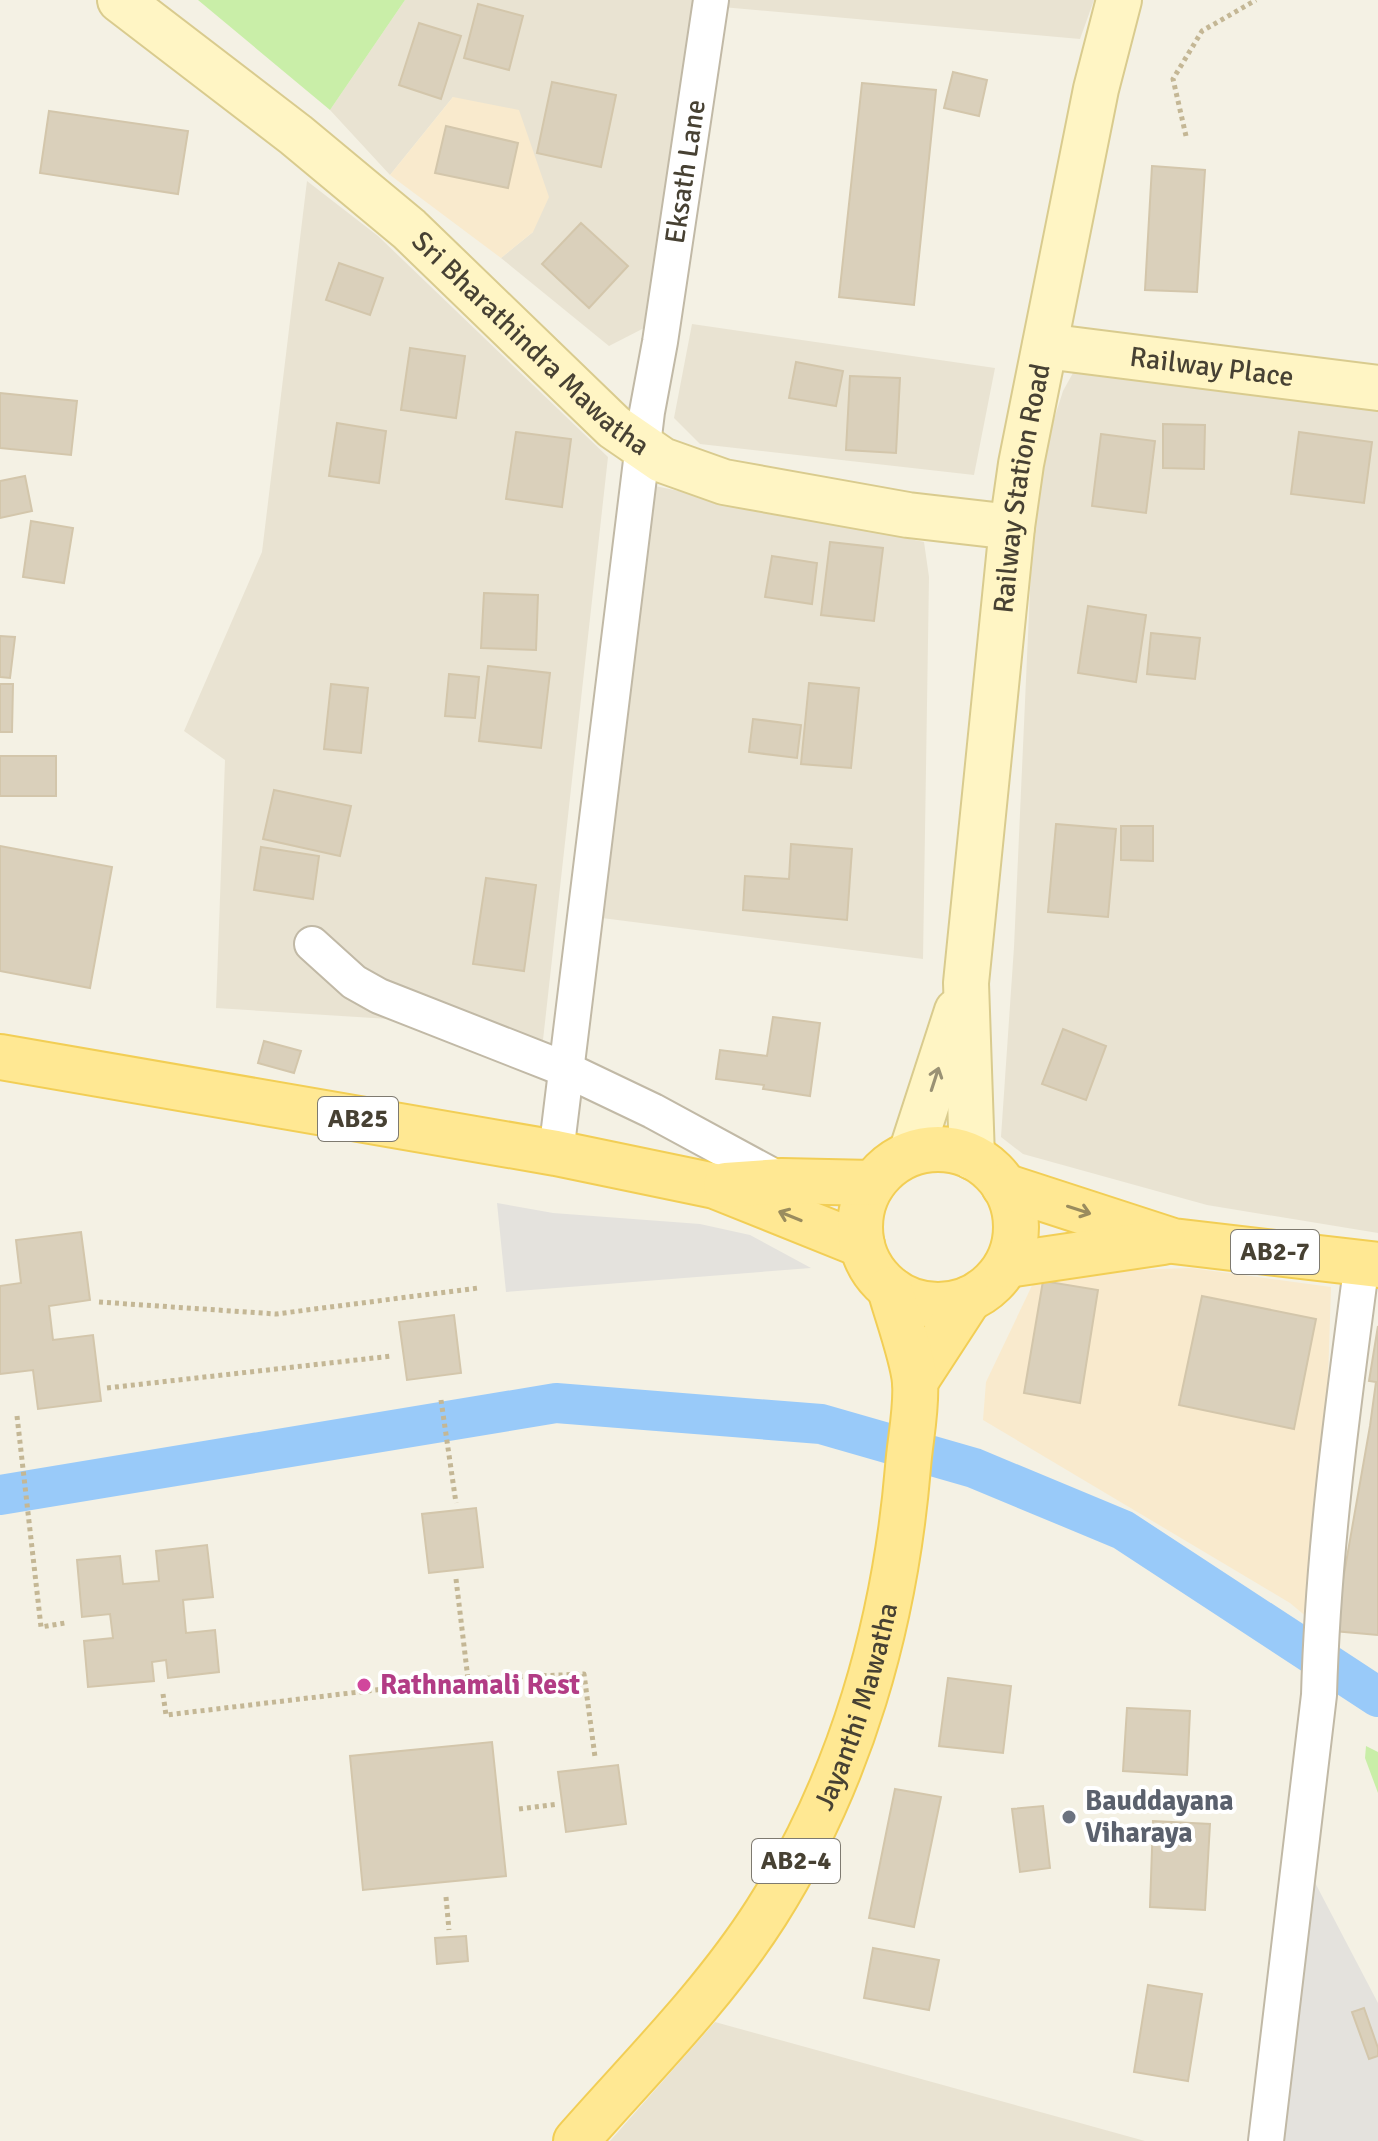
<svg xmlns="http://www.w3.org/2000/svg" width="1378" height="2141" font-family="Signika,sans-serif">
  <rect width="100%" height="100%" fill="#f4f1e4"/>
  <path fill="#e9e3d2" d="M405,0H1094L1080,39L711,6L650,325L609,346L501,258L533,232L453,97L390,175L330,110Z
    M307,181L378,236L608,457L543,1040L499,1026L216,1008L225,760L184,731L262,552Z
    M692,324L995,368L974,475L700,444L674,418Z
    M1079,362L1378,403V1233L1207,1205L1023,1154L1001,1137L1014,947L1035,479L1063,391Z
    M655,486L924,542L929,577L923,959L602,918Z
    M715,2022L1145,2141H610Z"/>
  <path fill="#f9eacd" d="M453,97L519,110L549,197L533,232L501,258L390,175Z
    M1191,1268L1331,1287L1320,1628L1290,1603L983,1420L986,1382L1038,1273Z"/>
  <path fill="#c9eea8" d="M198,0H405L330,110Z
    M1366,1746L1378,1752V1793L1365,1758Z"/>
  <path fill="#e4e2dd" d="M497,1203L553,1213L700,1224L750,1235L811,1268L506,1292Z
    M1300,1854L1378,2003V2141H1266Z"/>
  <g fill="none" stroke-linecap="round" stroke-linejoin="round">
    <path stroke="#99caf9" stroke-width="40" d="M0,1495L556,1403L821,1424L974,1468L1123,1530L1378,1697"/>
  </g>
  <path fill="#dad0bb" stroke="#d3c6ab" stroke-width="2" d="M478,4L523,16L509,70L464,58Z
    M419,23L461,36L441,99L399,85Z
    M953,72L987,80L979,116L944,108Z
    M552,82L616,95L601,167L537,153Z
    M862,83L936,90L914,305L839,297Z
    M49,111L188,131L178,194L40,173Z
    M446,126L518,143L508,188L435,173Z
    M1152,166L1205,170L1197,292L1145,290Z
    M581,223L628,266L589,308L542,264Z
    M339,263L383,278L370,315L326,300Z
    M410,348L465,356L456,418L401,410Z
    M796,362L843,371L836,406L789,398Z
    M850,376L900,378L896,453L846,450Z
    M0,393L77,401L71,455L0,448Z
    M337,423L386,431L379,483L329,476Z
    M1163,424L1205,425L1204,469L1163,468Z
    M516,432L571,439L562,507L506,499Z
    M1299,432L1372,442L1364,503L1291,494Z
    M1101,434L1155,441L1146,513L1092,506Z
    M25,476L32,511L0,518V481Z
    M31,521L73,528L64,583L23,577Z
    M830,542L883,548L874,621L821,615Z
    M772,556L817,563L812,604L765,597Z
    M484,593L538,595L536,650L481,648Z
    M1088,606L1146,615L1136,682L1078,673Z
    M1151,633L1200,638L1195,679L1147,674Z
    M0,636L15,637L10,678L0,677Z
    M488,666L550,673L541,748L479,741Z
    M449,674L479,677L475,718L445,716Z
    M809,683L859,688L851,768L801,764Z
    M0,684H13L12,732H0Z
    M331,684L368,688L361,753L324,749Z
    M753,719L801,725L797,758L749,752Z
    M0,756H56V796H0Z
    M274,790L351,806L340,856L263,839Z
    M1056,824L1116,829L1108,917L1048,912Z
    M1121,826H1153V861L1121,860Z
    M791,844L852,849L847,920L743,910L745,876L789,879Z
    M0,846L112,867L90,988L0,971Z
    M261,847L319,856L313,899L254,890Z
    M486,878L536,885L524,971L473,964Z
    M773,1017L820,1023L810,1096L763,1089L764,1085L716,1079L720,1050L767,1056Z
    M1063,1029L1106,1046L1086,1100L1042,1084Z
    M264,1041L301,1051L294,1073L258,1063Z
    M81,1232L90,1300L49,1306L53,1340L93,1335L101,1401L38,1409L33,1370L0,1374V1286L21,1283L16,1240Z
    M1043,1281L1098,1290L1080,1403L1024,1393Z
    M1202,1296L1316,1319L1294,1429L1179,1405Z
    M454,1315L461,1373L407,1380L399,1322Z
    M1378,1326V1635L1334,1631L1370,1426L1376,1382L1369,1381Z
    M476,1508L483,1567L429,1573L422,1514Z
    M207,1545L213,1597L183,1600L186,1633L215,1630L219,1672L168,1678L166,1660L152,1662L154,1681L88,1687L84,1641L113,1638L110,1614L82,1617L77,1560L120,1556L123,1584L159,1581L156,1551Z
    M948,1678L1011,1686L1003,1753L939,1746Z
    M1127,1708L1190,1711L1187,1775L1123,1771Z
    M492,1742L506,1876L363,1890L350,1756Z
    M618,1765L626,1824L566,1832L558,1772Z
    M895,1789L941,1797L914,1927L869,1918Z
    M1043,1806L1050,1868L1020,1872L1012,1809Z
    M1153,1821L1210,1824L1205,1910L1150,1907Z
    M466,1936L468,1961L437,1964L435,1938Z
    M873,1948L939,1960L929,2010L864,1998Z
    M1148,1985L1202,1994L1188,2081L1134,2072Z
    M1364,2008L1378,2048V2056L1369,2059L1352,2012Z"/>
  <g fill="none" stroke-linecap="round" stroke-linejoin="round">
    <defs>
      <g id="street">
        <path d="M312,944L354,982L379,996L565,1069L653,1111L782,1181"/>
        <path id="s1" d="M556,1153L647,412L660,342L711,0"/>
        <path d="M1266,2141L1319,1695C1323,1551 1343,1405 1362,1262"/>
      </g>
      <g id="secondary">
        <path id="s2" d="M120,0L296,135L409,229L614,427L662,460L724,482L908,515L1012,527"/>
        <path id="s3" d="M1045,346L1378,388"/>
        <path d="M911,1153L957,1011"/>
        <path id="s4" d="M972,1157L966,983L1012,527L1021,464L1096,89L1119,0"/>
      </g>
      <g id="primary">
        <path d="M0,1057L556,1153L715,1186L862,1245"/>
        <circle cx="938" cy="1227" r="78"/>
        <path d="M726,1185L782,1181L873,1183"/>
        <path d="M1004,1186L1173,1241L1378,1265"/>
        <path d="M1007,1265L1163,1242"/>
        <path d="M915,1382L969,1299"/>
        <path id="s5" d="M576,2141C641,2067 713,1996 766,1913C851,1779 895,1624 908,1467C910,1440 917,1409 915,1382C913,1358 897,1314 890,1289"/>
      </g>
    </defs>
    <use href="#street" stroke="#c1b9a6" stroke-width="38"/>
    <use href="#secondary" stroke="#d9cb8e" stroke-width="48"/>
    <use href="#primary" stroke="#f2ce55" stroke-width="48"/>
    <path stroke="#c4b795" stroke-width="5" stroke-dasharray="4 4" stroke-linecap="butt" d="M1186,136L1173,79L1202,31L1256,0
      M99,1302L276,1314L478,1288
      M107,1388L392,1356
      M441,1400L456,1503
      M17,1416L41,1627L65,1623
      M456,1579L468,1679
      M163,1694L166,1715L468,1679L584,1674L595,1757
      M519,1809L558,1804
      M446,1897L449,1930"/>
    <use href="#street" stroke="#fff" stroke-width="34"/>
    <use href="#secondary" stroke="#fff5c4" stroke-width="44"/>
    <use href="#primary" stroke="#ffe893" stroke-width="44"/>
  </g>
  <defs><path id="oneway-shaft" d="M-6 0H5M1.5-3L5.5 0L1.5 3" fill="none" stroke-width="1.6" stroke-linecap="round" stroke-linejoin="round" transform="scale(2)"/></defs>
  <use stroke="#9a9274" href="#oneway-shaft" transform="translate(935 1079) rotate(-72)"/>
  <g stroke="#9a8c5e">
    <use href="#oneway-shaft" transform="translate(1079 1210) rotate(18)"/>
    <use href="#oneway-shaft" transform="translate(790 1216) rotate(-158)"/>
  </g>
  <circle fill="#d1479c" stroke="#fff" stroke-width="3" cx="364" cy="1685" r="8"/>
  <circle fill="#6b7280" stroke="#fff" stroke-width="3" cx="1069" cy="1817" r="8"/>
  <g text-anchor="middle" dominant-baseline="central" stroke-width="8" stroke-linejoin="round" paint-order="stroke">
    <g fill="#fff" stroke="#7e7a70" stroke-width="2">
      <rect x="318" y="1097" width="80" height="44" rx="6"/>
      <rect x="1231" y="1230" width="88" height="44" rx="6"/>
      <rect x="752" y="1839" width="88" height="44" rx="6"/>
    </g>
    <g font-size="26" font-weight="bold" fill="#474133">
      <text x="358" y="1119">AB25</text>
      <text x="1275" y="1252">AB2-7</text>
      <text x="796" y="1861">AB2-4</text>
    </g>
    <g font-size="28" fill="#474133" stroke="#fff">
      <text stroke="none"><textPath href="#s1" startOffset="990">Eksath Lane</textPath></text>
      <text stroke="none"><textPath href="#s2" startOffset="536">Sri Bharathindra Mawatha</textPath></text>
      <text stroke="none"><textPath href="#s3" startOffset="168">Railway Place</textPath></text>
      <text stroke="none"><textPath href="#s4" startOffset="672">Railway Station Road</textPath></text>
      <text stroke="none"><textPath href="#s5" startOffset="524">Jayanthi Mawatha</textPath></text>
    </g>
    <g font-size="28" font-weight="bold" fill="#b23c85" stroke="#fff" text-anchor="start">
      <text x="380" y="1685">Rathnamali Rest</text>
    </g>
    <g font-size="28" font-weight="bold" fill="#5b616d" stroke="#fff" text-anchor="start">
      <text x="1085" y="1801">Bauddayana<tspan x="1085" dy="32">Viharaya</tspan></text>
    </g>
  </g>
</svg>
